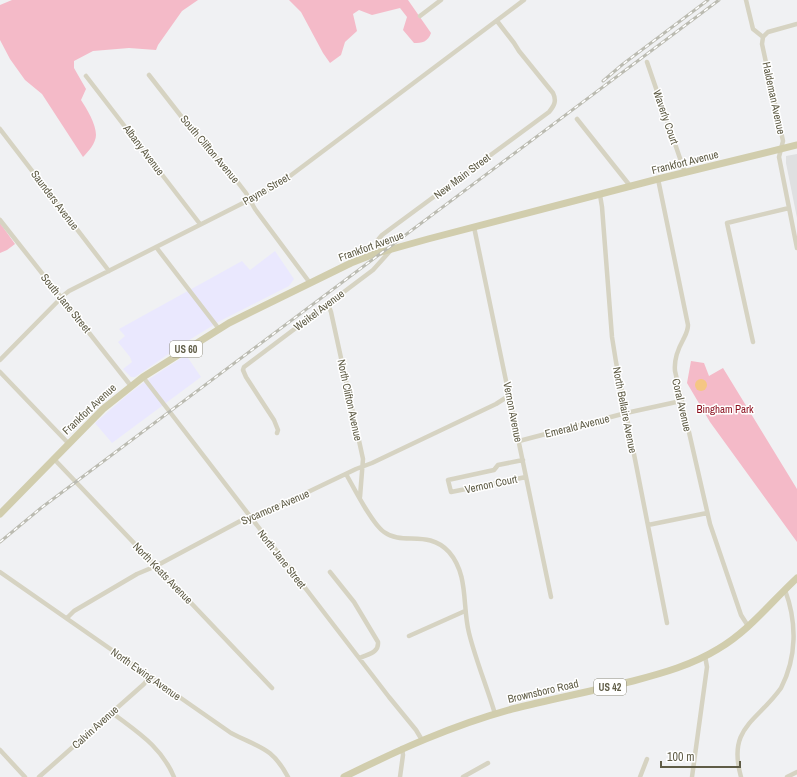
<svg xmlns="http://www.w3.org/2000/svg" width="797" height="777" font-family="'Archivo Narrow',sans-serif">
  <rect width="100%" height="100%" fill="#f0f1f3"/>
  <path fill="#eae8fe" d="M275,251L294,279L289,286L220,321L186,342L135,377H131L123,369L132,362L130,357L118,342L125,336L119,329L242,261L250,270Z
    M186,355L201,377L112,443L95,423L126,396L143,383Z"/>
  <path fill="#dfe0e1" d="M797,154V218L786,163V156Z"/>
  <path fill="#f4bac8" d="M12,0H198L182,11L158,45L156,50L129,48L93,51L74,61V68L86,89L81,100C87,109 96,124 96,135C96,143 88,152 83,157L42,94L25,80L10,59L0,40V5Z
    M289,0H408L431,33C428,42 422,43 414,43L403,30L407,17L400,8L372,15L359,10L353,14L357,31L345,42L341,55L330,63L323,53L301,12Z
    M0,223L15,244L7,250L0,253Z
    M691,361L704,363L709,376L723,368L797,489V542L710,422L687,383Z"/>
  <path fill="#f5c683" d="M695 385a6 6 0 1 1 12 0a6 6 0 1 1-12 0Z"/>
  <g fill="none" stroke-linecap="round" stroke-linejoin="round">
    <path stroke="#d6d3c2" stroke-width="4.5" d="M746,0L753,29L763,37
      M420,16L441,0
      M763,37L762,44L783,141L779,157L797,248
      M763,37L768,32L797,24
      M647,62L685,173
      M149,75L202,143L222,163L236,180L246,193L255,209L310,283
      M86,76L200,224
      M577,119L631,187
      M0,129L109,271
      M658,179L688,325C688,331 686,334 683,340C678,349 674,361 675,371L710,524L741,615L748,626
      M600,195L602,207L612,337L616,362L667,623
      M0,220L131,386
      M474,227L551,597
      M156,247L219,329
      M380,252L377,241L382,235C438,194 493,153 549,112C554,106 557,101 553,93L519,51L514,43L497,21
      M328,304L331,312L363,459L360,497
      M753,342L727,223L789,208
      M0,360L64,295L69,291L259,195L282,182L524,0
      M0,372L69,444
      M143,377L389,697L416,730L422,740
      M277,433L278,430L274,420L246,377L243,370L244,367L373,270L391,250
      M519,441L626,413L681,401
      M54,459L272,688
      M523,460L498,465L494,470L448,480L451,492L526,477
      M346,474C354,488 372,524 384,532C403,546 428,529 449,552C469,575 462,606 469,633C476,661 487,687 495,714
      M648,525L707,513
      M0,572L231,733C260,748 272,747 288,777
      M330,572L354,602L378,642C379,653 368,654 360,658
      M67,618L74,611L137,574L156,566L244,519L262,514L356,469L372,463L496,404L510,395
      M409,636L465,611
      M111,712C137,732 161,746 174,777
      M0,750L25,777
      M39,777L144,684L150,676
      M400,777L403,755L402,748
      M463,777L488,763
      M640,777L647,759
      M692,777L707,667L705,656
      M741,777C727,727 757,722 781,688C797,657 797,622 785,590
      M787,777L797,772"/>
    <path stroke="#d1cdad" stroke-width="7" d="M0,514L103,409L143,377L229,323L351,263L374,254L428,239L658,179L797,145
      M344,777C398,750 453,725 512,709C552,699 593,691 633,681C663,673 692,665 718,649C749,631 771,602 797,578"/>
    <defs>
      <path id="rail" d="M603,81L623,64L708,0
        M0,542L41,508L719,0"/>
    </defs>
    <use href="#rail" stroke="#bbbbb1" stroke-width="3"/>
    <use href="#rail" stroke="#fff" stroke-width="1.5" stroke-dasharray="4.5" stroke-linecap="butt"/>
  </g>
  <g text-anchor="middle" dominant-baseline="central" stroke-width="3" stroke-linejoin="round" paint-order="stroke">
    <g fill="#fff" stroke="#8f8d7e" stroke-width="1">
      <rect x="170" y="341" width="32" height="16" rx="3"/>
      <rect x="594" y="679" width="32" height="16" rx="3"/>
    </g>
    <g font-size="10" font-weight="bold" fill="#5f5c46">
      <text x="186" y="349">US 60</text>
      <text x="610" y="687">US 42</text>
    </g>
    <g font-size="11" fill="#5f5c46" stroke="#fff">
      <text transform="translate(774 98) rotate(78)">Haldeman Avenue</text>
      <text transform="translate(666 117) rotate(71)">Waverly Court</text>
      <text transform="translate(210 149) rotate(50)">South Clifton Avenue</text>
      <text transform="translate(144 150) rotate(53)">Albany Avenue</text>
      <text transform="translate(685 162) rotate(-14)">Frankfort Avenue</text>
      <text transform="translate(462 176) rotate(-37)">New Main Street</text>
      <text transform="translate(266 189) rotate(-30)">Payne Street</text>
      <text transform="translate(55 200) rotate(53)">Saunders Avenue</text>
      <text transform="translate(371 246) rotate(-20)">Frankfort Avenue</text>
      <text transform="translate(66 303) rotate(51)">South Jane Street</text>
      <text transform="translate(319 310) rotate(-37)">Weikel Avenue</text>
      <text transform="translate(350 400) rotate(78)">North Clifton Avenue</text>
      <text transform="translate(682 405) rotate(77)">Coral Avenue</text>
      <text transform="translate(89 409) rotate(-43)">Frankfort Avenue</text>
      <text transform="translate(625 410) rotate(79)">North Bellaire Avenue</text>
      <text transform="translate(513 412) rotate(79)">Vernon Avenue</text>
      <text transform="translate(577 426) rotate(-14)">Emerald Avenue</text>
      <text transform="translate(491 484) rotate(-12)">Vernon Court</text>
      <text transform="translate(275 507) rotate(-23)">Sycamore Avenue</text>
      <text transform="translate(282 559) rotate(52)">North Jane Street</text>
      <text transform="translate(163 573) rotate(46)">North Keats Avenue</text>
      <text transform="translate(146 674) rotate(35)">North Ewing Avenue</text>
      <text transform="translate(543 691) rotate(-13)">Brownsboro Road</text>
      <text transform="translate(95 727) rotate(-42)">Calvin Avenue</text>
    </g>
    <g font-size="11" fill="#8a0e1c" stroke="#fff">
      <text x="725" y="409">Bingham Park</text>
    </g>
  </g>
  <path d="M661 761v6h79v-6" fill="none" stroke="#5f5c46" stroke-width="2"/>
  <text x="667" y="761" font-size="12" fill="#5f5c46" stroke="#ffffff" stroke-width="3" paint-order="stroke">100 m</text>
</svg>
